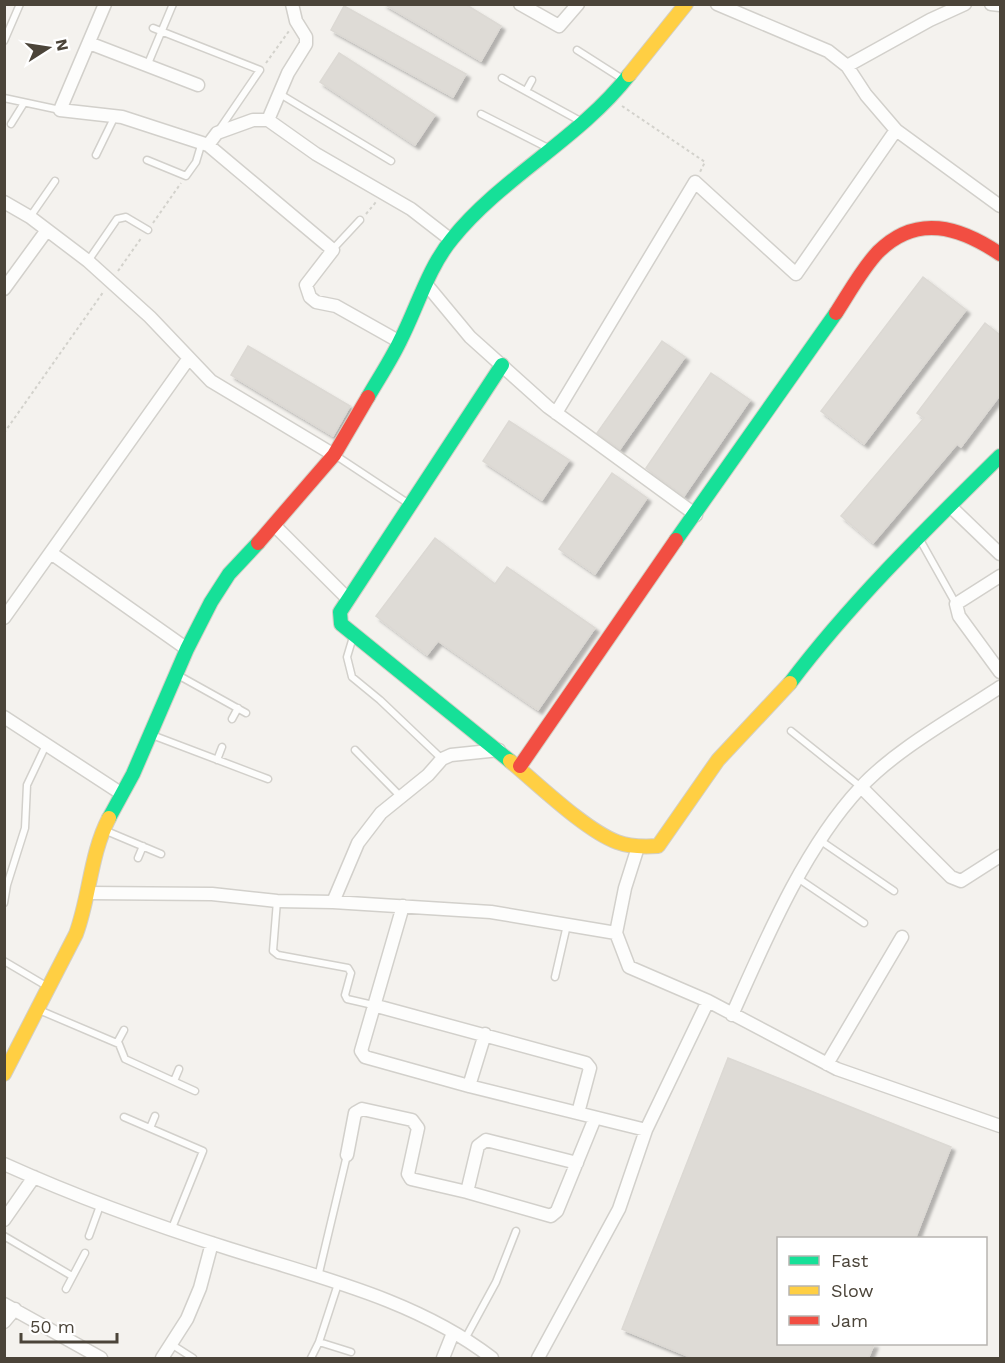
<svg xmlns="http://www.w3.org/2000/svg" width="1005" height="1363" font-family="'Work Sans',sans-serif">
  <defs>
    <filter id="shadow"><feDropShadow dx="4" dy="4" stdDeviation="1.5" flood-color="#0004"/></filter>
  </defs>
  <rect width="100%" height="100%" fill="#f4f2ee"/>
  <path fill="#dedbd6" stroke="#dcd9d4" stroke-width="1.5" filter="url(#shadow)" d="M384,4H465L501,26L481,61Z
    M344,6L466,74L453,97L331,30Z
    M339,53L435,115L415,145L320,82Z
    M923,277L966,310L864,444L821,411Z
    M985,323L1000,335V395L961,447L957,444L873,543L841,516L924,418L917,413Z
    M662,341L685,357L620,449L597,433Z
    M248,346L350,406L333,436L231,375Z
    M711,373L750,400L684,496L646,468Z
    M509,421L569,460L542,500L483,461Z
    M612,473L647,498L595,574L559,549Z
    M435,538L495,584L507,567L595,628L538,710L438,641L427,655L376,616Z
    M728,1058L951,1147L915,1239H778V1344H874L868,1359H695L622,1329Z"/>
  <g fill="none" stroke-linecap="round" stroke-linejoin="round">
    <defs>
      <path id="lane" d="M153,28L260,70L219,130
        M4,41L20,4
        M577,50L624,80
        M147,66L173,4
        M502,78L582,122
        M526,91L532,80
        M280,94L391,161
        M4,98L60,110
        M481,114L550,149
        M11,124L24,103
        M96,155L115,116
        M147,160L186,176L196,162L202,142
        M30,217L55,181
        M333,249L360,220
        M88,261L117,219L126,217L148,230
        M335,455L409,504
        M919,538L956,604
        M353,637L347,657L352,677L380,700L442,759
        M176,674L246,713
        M232,719L238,708
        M791,731L861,787
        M152,735L268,779
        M355,750L401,797
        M217,760L222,747
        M104,830L161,854
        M821,841L894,891
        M138,858L143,846
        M799,879L864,923
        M277,901L273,951L278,955L348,968L351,973L345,995L347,999L373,1005
        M4,903L7,885L25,828L27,785L46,745
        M4,961L48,987
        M555,977L567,925
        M39,1010L119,1044L125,1059L195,1091
        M117,1043L124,1030
        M174,1081L179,1069
        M124,1117L203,1151L172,1228
        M150,1128L155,1116
        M4,1236L72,1276
        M89,1236L101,1203
        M318,1277L347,1155
        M66,1289L85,1253
        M465,1339L496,1282L516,1231
        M319,1342L351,1352
        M171,1344L193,1358
        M311,1358L319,1342L338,1284"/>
      <path id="street" d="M105,4L60,110L122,117L208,145L333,250L306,285L310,297L316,302L336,306L400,342
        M520,4L559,26L578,4
        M717,4L828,51L847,66L930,20L965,4
        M991,4L1000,5
        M89,43L198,85
        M847,66L866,95L896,130L1000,206
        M268,120L288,73L306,44V37L296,21L292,4
        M208,145L217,133L253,120H268L316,154L411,209L451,240
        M4,202L30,217L88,261L150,317L211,381L334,455
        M426,284L470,337L548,407L696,515
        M4,289L47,230
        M556,413L695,182L796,274L896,130
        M950,506L1000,554
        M275,526L348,599
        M51,553L187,649
        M1000,576L956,604L959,616L1000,672
        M4,618L189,358
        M4,717L122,794
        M861,787L951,877L961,881L1000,856
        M638,847L625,888L616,933L629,967L708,1001L837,1069L1000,1126
        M87,893L212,894L277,901L333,902L491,912L616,933
        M333,902L358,843L381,813L428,775L442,759L451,755L499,750
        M403,906L361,1051L365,1057L469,1086L646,1130
        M373,1005L586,1063L590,1068L578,1113
        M732,1015C765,941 804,848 860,788C896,749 955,717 1000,687
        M827,1064L902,937
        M469,1086L485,1034
        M347,1155L355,1113L362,1109L412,1120L418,1128L408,1174L411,1179L467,1192
        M577,1163L486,1140L478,1146L467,1192L551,1216L557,1211L595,1118
        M4,1164C77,1197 154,1225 230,1249C318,1277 417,1300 492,1358
        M4,1220L34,1177
        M4,1304L101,1358
        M4,1322L15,1309
        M162,1358L187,1319L200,1288L212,1243
        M443,1358L453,1333
        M538,1358L619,1209L646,1130L708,1001"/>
      <path id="fast" d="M502,365L340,612L341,624L510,761
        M368,397C379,378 391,360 400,341C417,308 428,268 452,239C502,177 579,139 629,75
        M676,540L836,313
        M790,683C852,601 927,528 1000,456
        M109,818L133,774L187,649L211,602L229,574L258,543"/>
      <path id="slow" d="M629,75L686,4
        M510,761C538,784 585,830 617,842C630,847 644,847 658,846L718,760L790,683
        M4,1074L76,934C90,896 90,855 109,818"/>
      <path id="jam" d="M836,313C849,293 862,269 878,252C917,213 960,227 1000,254
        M258,543L334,455L368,397
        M520,766L676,540"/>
    </defs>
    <use href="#lane" stroke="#d2d0cb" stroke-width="9"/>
    <use href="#street" stroke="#d2d0cb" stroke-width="15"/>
    <use href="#fast" stroke="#d3cfc5" stroke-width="16"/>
    <use href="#slow" stroke="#d3cfc5" stroke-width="16"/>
    <use href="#jam" stroke="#d3cfc5" stroke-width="16"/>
    <path stroke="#d3d2cc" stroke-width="2" stroke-dasharray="3 3" stroke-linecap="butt" d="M266,63L289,31
      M622,106L705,162L700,172
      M366,214L376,202
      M153,223L181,183
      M118,271L142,237
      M4,433L104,291"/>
    <use href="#lane" stroke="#fdfdfc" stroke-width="6"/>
    <use href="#street" stroke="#fdfdfc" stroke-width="12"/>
    <use href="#fast" stroke="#16e098" stroke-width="14"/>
    <use href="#slow" stroke="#ffcf43" stroke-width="14"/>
    <use href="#jam" stroke="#f24e42" stroke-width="14"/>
  </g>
  <rect width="1005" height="1363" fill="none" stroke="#4b4439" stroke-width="12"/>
  <rect x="777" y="1237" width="210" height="108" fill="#ffffff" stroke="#b7b4b0" stroke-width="1.5"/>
  <rect x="789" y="1256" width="30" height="9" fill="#16e098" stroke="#b7b4b0" stroke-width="1.5"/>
  <text x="831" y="1267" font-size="18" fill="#4b4439">Fast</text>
  <rect x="789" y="1286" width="30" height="9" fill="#ffcf43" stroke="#b7b4b0" stroke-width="1.5"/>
  <text x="831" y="1297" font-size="18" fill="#4b4439">Slow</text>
  <rect x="789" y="1316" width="30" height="9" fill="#f24e42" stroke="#b7b4b0" stroke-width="1.5"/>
  <text x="831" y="1327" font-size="18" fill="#4b4439">Jam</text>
  <g transform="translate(48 48) rotate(78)" stroke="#ffffff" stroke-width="4.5" paint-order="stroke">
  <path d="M0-4.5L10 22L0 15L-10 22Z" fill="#4b4439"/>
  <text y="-9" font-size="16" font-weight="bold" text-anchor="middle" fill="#4b4439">N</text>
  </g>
  <path d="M21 1333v9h96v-9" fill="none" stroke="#4b4439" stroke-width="3"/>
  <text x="30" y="1333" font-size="18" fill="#4b4439" stroke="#ffffff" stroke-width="4.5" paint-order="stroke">50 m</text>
</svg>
